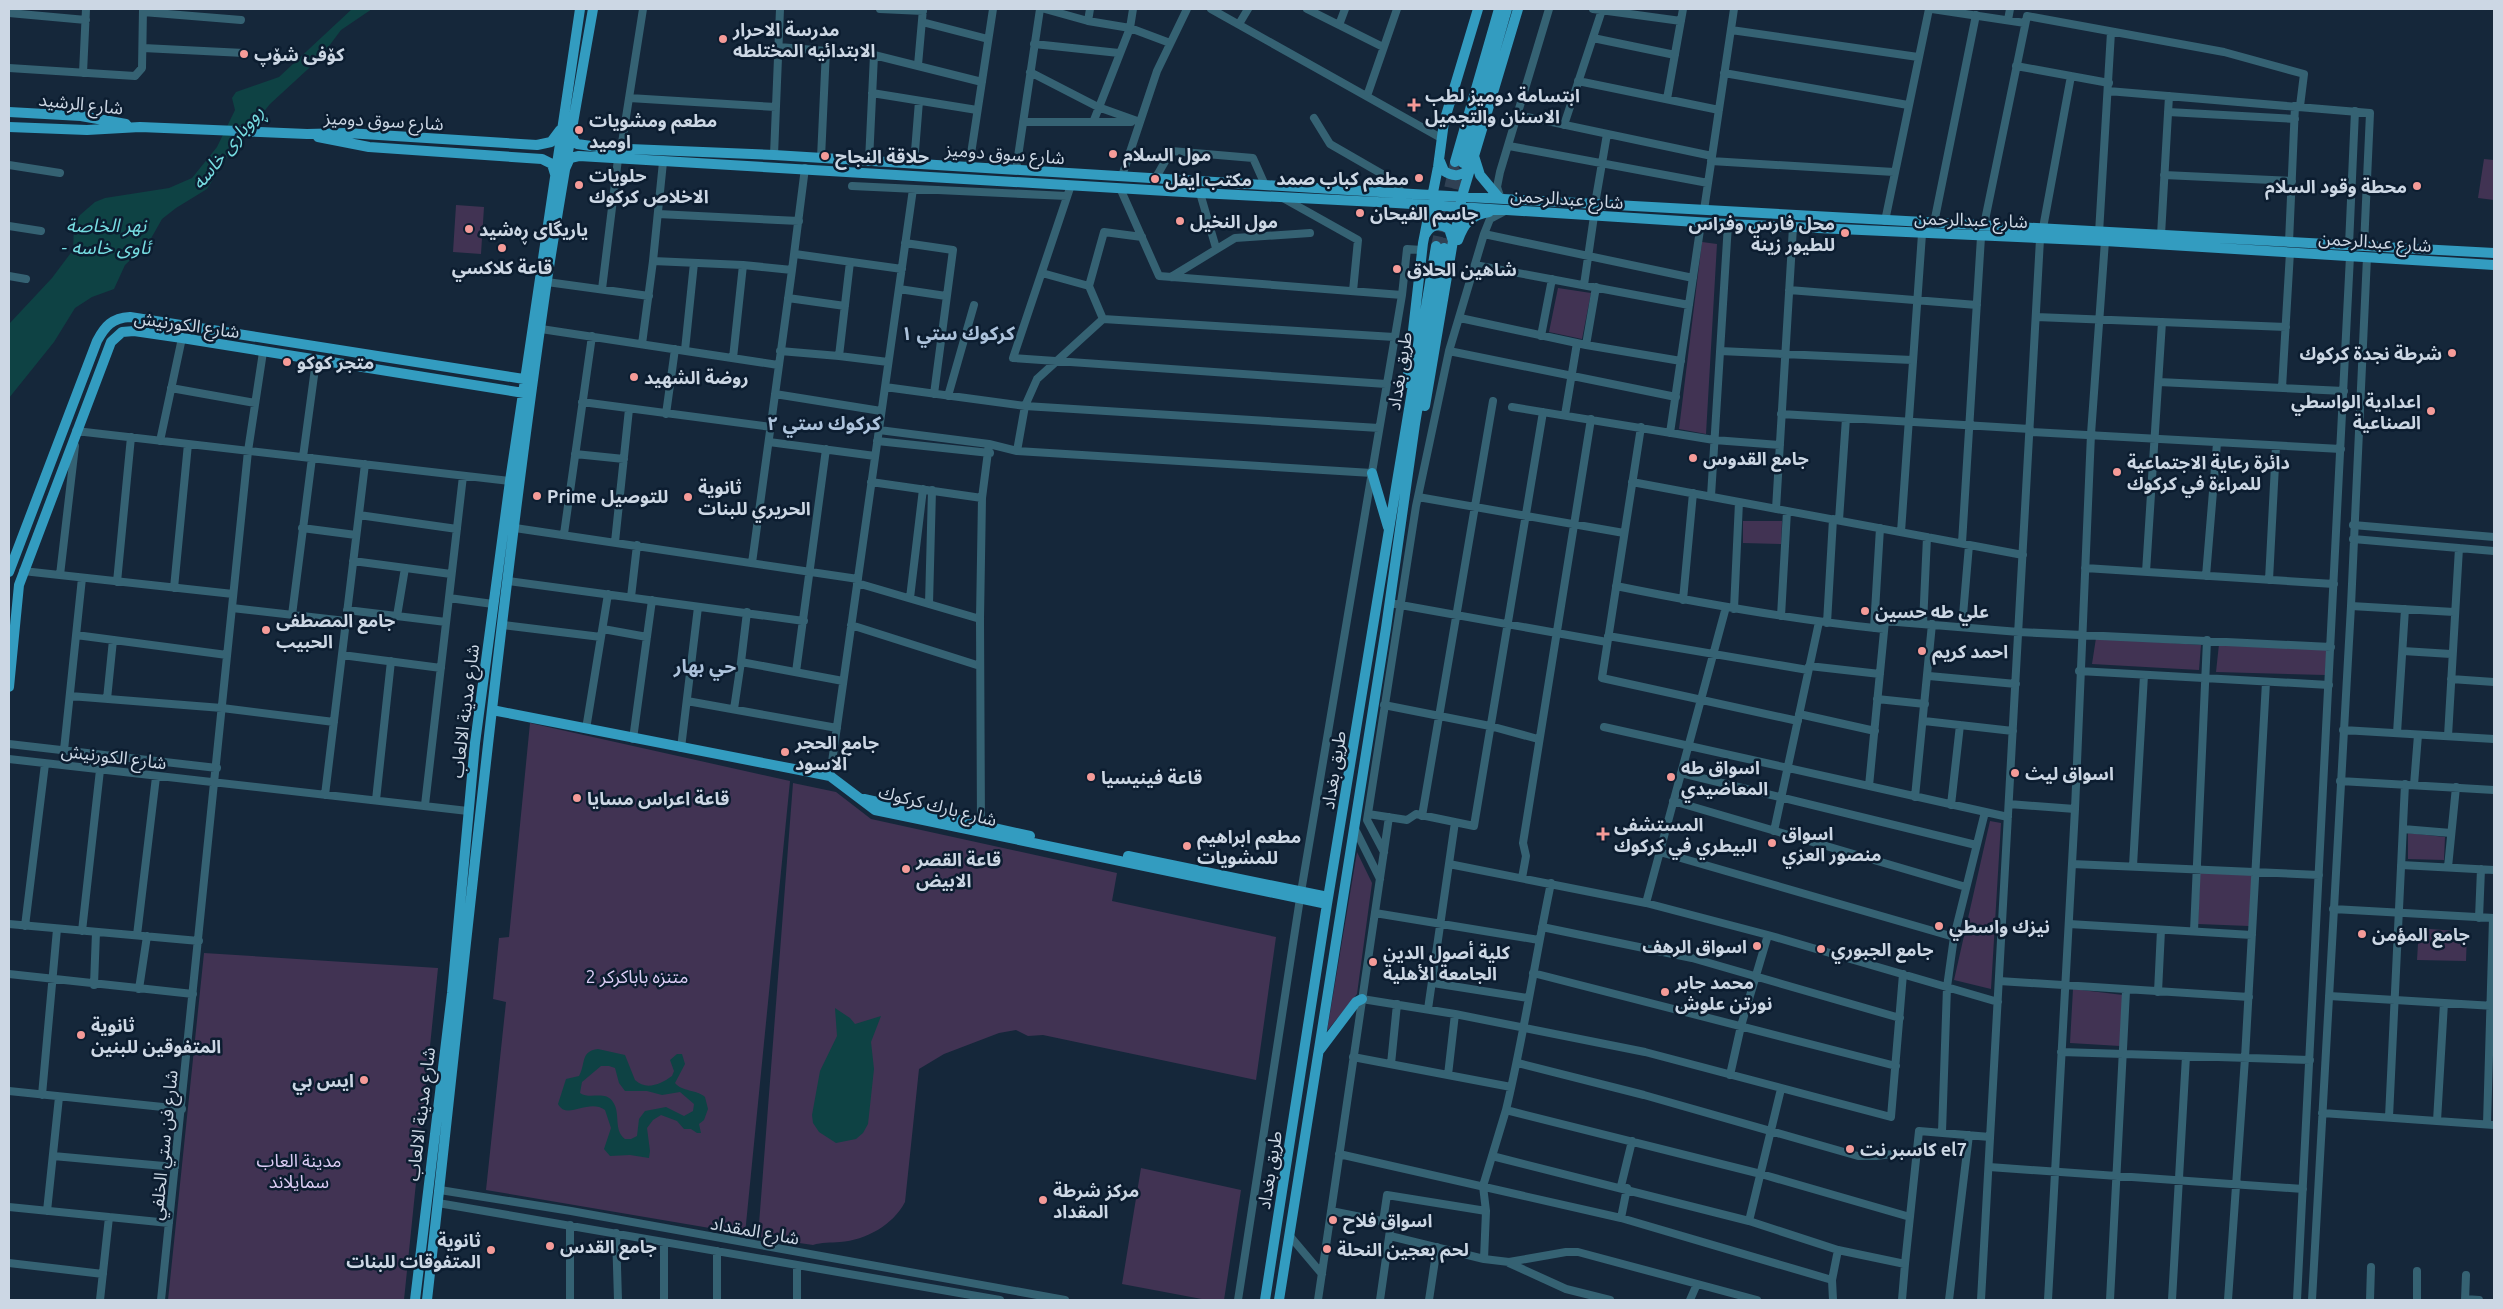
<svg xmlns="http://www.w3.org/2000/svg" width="2503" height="1309" font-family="Ubuntu,'Noto Sans Arabic',sans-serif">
  <rect width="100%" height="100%" fill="#15273a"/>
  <path fill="#413353" d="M2484,159L2494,160V200L2478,198Z
    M456,205L484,207L481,254L453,252Z
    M1702,242L1717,244L1706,434L1679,429Z
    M1558,288L1591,293L1582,339L1549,332Z
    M1743,521H1782L1781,544L1743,543Z
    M2096,638L2201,645L2199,670L2092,664Z
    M2219,644L2327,650L2325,675L2216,672Z
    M530,723L790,781L745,1234L486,1190L506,1002L493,999L499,938L509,937Z
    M793,783L836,792L871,819L1117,873L1112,901L1276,937L1256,1080L1043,1035L1028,1036L1016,1030L999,1033L944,1054L919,1069L905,1202C893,1225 866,1240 840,1242C830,1243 822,1242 813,1245L758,1237Z
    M1990,821L2001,823L1991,989L1954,980Z
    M2408,833L2445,837L2444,860L2408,859Z
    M1357,852L1372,883L1357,994L1327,1031Z
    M2200,872L2252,875L2249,926L2198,924Z
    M2419,928L2467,932L2466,961L2417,960Z
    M204,953L438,968L404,1300H168Z
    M2073,989L2123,995L2120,1046L2070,1043Z
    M1141,1168L1241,1190L1224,1300H1207L1122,1284Z"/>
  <path fill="#0e4244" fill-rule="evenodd" d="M352,9H372L341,30L320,58L270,104L226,159L207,189L176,208L162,219L149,242L125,265L114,289L92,297L75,308L54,342L9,398V324L52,278L73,250L74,225L80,215L95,202L105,198L169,188L192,178L217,147L235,110L232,98L236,92L279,77Z
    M835,1008L850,1018L855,1024L881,1016L871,1042L874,1069L868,1124L863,1133L856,1139L836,1143L819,1132L813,1123L812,1115L820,1071L837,1036Z
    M598,1049L625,1055L635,1080C646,1091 661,1084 672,1076L674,1071L670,1060L677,1054H682L685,1064L675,1083C682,1092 696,1089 705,1097L708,1109L704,1120L699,1124L701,1133H697L691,1129H684L677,1121L661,1115L653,1120L647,1128L650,1151L649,1158L630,1155L610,1156L604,1149L611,1128L605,1110C588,1098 567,1121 558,1104L566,1079L579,1076C586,1064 580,1051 598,1049ZM601,1066H609L615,1068L619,1083L625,1091H647L662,1095L680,1092L694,1104L693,1111L684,1116L666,1107L645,1111L639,1119L637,1136L631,1139H625C613,1130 621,1113 613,1102C605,1090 590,1100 580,1093L582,1082Z"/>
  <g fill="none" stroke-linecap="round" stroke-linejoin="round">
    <path stroke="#304154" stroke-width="10" stroke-dasharray="10 5" stroke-linecap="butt" d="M1436,246L1455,162
      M1444,248L1462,169"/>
    <path stroke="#356273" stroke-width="8" d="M880,9L923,11
      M1045,9L1088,21L1130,28L1170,43
      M1211,9L1441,138
      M1307,9L1383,47
      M1593,9L1681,21
      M1932,9L2025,23
      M143,12L241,20
      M9,13L86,20
      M2008,20L2010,9
      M1088,21L1090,9
      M922,22L988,39
      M1239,24L1248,9
      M1339,25L1345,9
      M1731,30L1918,57
      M1593,38L1675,55
      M1034,44L1119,53
      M779,47L874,55L982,82
      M143,48L244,53
      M918,65L923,9
      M2016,66L2109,83
      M9,68L135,76L142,68L143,9
      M1030,72L1098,107L1140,122
      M83,73L86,9
      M1724,73L1908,105
      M1578,81L1719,110
      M2108,91L2370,113L2364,246
      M872,93L977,110
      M1367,96L1397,9
      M629,98L776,107
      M1667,99L1683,9
      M2168,112L2295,119
      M1518,115L1712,156
      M1314,118L1330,144L1396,182L1402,194
      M1094,120L1130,28L1133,9
      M1023,122H1131
      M1564,125L1602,10
      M1509,146L1708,183
      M621,149L643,9
      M774,155L780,9
      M821,158L826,50
      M869,161L874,55
      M1711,161L1894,172
      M663,162L653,261L743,265L733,358
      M914,164L919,101
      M9,165L60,173
      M969,167L993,9
      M1016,170L1040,9
      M2164,175L2292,181
      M1122,176L1157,71L1187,9
      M1155,179L1171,151L1253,158L1265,185
      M1071,185L1013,358L1386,384
      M852,186L1067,196
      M1120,188L1159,276L1402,295
      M1200,193L1216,248
      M1500,196L1497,187L1500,172L1549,9
      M1283,198L1358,240L1353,291
      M1595,204L1607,134
      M1704,210L1734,9
      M658,214L799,221
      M1885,221L1929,9
      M1934,223L1976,15
      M1984,225L2027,16L2224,52L2304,74L2300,106
      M9,226L41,231
      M2043,228L2071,76
      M2099,233L2111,32
      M1484,234L1693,278
      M2161,235L2169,96
      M2289,242L2295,106
      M905,243L953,250L934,394
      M2349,245L2355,111
      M795,254L902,269
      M743,265L792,270L805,168
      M1475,265L1689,305
      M1042,273L1089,286
      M9,276L26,279
      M1171,277L1235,238L1310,233
      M547,282L649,296
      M1584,285L1594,216
      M602,289L618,159
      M899,289L946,296
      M1789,290L1977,305
      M788,298L845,306
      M2036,317L2286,327
      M1460,318L1586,345L1681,361
      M1103,319L1089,286L1104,232L1142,237
      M541,329L778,365
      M1541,336L1552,279
      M642,344L653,261
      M1586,345L1596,287
      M685,350L694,263
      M780,351L839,356L888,362
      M1449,351L1676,397
      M1720,351L1912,360
      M839,356L850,262
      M2159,382L2344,391
      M885,387L1025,406L1379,428
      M171,388L255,403
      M2282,388L2290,252
      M775,394L881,411
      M948,396L974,305
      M582,402L771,427
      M1512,407L1714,440L1780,445
      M666,414L675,349
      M1781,414L2030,429
      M1565,415L1577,343
      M1641,427L1602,678L1798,721
      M879,430L989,444L1017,451L1372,473
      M2030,432L2341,449
      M1670,433L1701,223
      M76,435V431L510,481
      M160,441L182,338
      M877,441L990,453
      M769,442L875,456
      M1017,451L1025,406L1037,379L1103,319L1394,337
      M575,454L624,459
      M303,457L316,361
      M871,482L982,498
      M1632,482L2023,555
      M1711,496L1728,224
      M1418,497L1624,533
      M1776,509L1793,227
      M359,515L457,529
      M1839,520L1846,418
      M2353,525L2494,537
      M302,528L356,535
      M515,528L858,579
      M1901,532L1922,234
      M564,534L592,336
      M2353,539L2494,551
      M615,542L629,409
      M1962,543L1981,237
      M353,561L451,574
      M752,563L792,270
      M2085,568L2334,584
      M23,571L233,594
      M2146,572L2162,322
      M60,575L75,446
      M2206,576L2217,443
      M2269,580L2276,446
      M508,581L804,621
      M117,582L131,437
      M857,583L980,619
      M1616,586C1705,604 1794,620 1884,629
      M174,588L188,444
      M631,597L637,545
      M449,598L493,604
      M910,598L923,489
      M1683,600L1693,493
      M929,604L932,490
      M1395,604L1607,642
      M2351,606L2454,612
      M232,608L346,621
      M1734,609L1739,502
      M347,610L446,622
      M747,612L741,662L843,681
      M292,615L312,458
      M397,616L405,568
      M1781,616L1787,511
      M1827,623L1833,519
      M1923,624L1927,537
      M503,625L601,637
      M851,625L980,666
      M1962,627L1969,545
      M1874,628L1880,528
      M603,629L647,637
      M76,635L227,655
      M1608,636L1808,670
      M2403,651L2451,654
      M342,655L441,668
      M1809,666L1880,674
      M2079,671L2329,685
      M796,672L826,449
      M1929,676L2016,684
      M2451,679L2494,682
      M70,696L222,708L334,722
      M107,699L113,640
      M1877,699L1925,704
      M687,701L837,728
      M1384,705L1490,726L1538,739
      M734,709L741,662
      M1799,714L1875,731
      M1924,721L2013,731
      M1604,727L2008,817
      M586,729L608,594
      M2343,730L2494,739
      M2397,733L2405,609
      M2448,736L2459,548
      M633,739L652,600
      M9,744L217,768
      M681,748L698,607
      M64,750L82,578
      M9,759L468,811
      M1681,773L1976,845
      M830,776L913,189
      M2340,781L2494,790
      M2414,785L2418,735
      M1869,786L1885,621L2019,632L2331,647
      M325,795L365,464
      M1915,797L1932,624
      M376,800L391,661
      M1673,801L1966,887
      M2009,804L2075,809
      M425,805L463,476
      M1951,805L1960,725
      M1368,814L1407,820L1416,814L1474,826L1543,412
      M1422,816L1493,401
      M981,825L980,619L982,498L989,444
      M1354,827L1380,879
      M2403,829L2451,833
      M1774,831L1819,622
      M1384,852L1367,820L1416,506L1449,351L1484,234L1490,219L1505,211
      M1660,852L1954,937
      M1449,864L1646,903L1768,935L1998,1002
      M2072,864L2319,875
      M2401,865L2494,870
      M2133,866L2144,675
      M2448,867L2456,787
      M1522,878L1526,856L1523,843L1591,419
      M1646,903L1726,607
      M2333,909L2494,918
      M1375,913L1539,940
      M2479,918L2481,869
      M9,924L199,941
      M2069,924L2252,935
      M25,926L45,764
      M1542,927L1692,958L1900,1018
      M82,931L100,770
      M2194,931L2207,640
      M137,935L156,777
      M1533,973L1896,1066
      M9,974L193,994
      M1999,981L2249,997
      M1433,983L1528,998
      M94,985L96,932
      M139,989L147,936
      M2158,992L2161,930
      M2329,996L2494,1006
      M1362,999L1455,1014L1645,1052L1891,1117L1903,974
      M1428,1009L1455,822
      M2061,1052L2310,1060
      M1353,1057L1511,1087
      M1518,1063L1644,1095L1858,1156H1876L1918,1151
      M1391,1064L1397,1004
      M1448,1075L1455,1014
      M1730,1075L1741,1026L1768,935
      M9,1091L182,1109
      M42,1095L57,929
      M1506,1110C1524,1035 1535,959 1551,883
      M2322,1113L2494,1125
      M2389,1117L2405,784
      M2437,1121L2444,1003
      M2487,1124L2493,918
      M1942,1132L1947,987L1954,937L1985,812
      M1339,1154L1621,1218L1832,1280
      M53,1156L175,1167
      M1492,1156L1749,1221L1838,1250L1905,1264L1919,1131L1990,1137
      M1989,1167L2303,1189
      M1621,1186L1632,1141
      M440,1190L571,1211L1065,1300
      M438,1203L1000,1300
      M9,1207L169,1223
      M47,1211L59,1097
      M1331,1211L1391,1223L1380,1300
      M1621,1218L1627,1188
      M1749,1221L1781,1089
      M1383,1222L1387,1195L1486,1211
      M570,1225V1300
      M616,1233L618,1300
      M1289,1235L1322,1274
      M1390,1236L1484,1259L1509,1262L1566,1252H1578L1757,1300
      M664,1242V1300
      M1484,1259L1486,1211L1483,1186L1506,1110L1761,1174L1910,1217
      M9,1263L103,1274
      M1509,1263L1566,1289L1610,1300
      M2465,1299L2479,1300
      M100,1300L109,1217
      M161,1300L248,451L263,352
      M717,1300V1251
      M797,1300V1265
      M1238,1300L1301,892L1402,295L1407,249L1422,250
      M1318,1300L1389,817
      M1429,1300L1437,1247
      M1690,1300L1697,1284
      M1833,1300L1832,1280L1838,1250
      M1902,1300L1905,1264
      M1949,1300L1969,1135
      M1981,1300L2040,239
      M2048,1300L2075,809L2091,434L2105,241
      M2110,1300L2126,991
      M2172,1300L2186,1056
      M2228,1300L2245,1058L2266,682
      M2297,1300L2350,256
      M2312,1300L2351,606L2367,257
      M2370,1300L2371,1267
      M2417,1300V1271
      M2465,1300L2466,1275"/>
    <path stroke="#339cc0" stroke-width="10" d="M9,112L81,116L126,124
      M9,127L87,130L140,127L307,134L347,133L537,145L551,142L560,130
      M573,128V139L577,144L605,148L774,155L1413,194L2494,253
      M318,137L369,147L542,159L552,164L555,174
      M1474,156L1480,175L1500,199
      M1439,159L1444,171C1454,178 1464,176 1471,166
      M1455,162L1499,9
      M1463,163L1507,9
      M565,169L570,158L579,156L1200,193L1396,203L1728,224L2105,241L2494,265
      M1425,235C1430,225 1439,222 1449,229L1453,241L1425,406
      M1458,240C1464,223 1471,215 1489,212
      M1454,241L1462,196L1518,9
      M1407,383L1423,243L1438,167L1444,122L1478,9
      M1372,473L1388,527
      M9,572L97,341C105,326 112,318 130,317L530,380
      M9,687L19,585L111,342L122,332L134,331L182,338L530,394
      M492,710L830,776L875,810L1327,904
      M864,799L1030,836
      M1128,856L1328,897
      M1319,1051L1356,1002L1362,999
      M415,1300L452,993L475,743L510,481L580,9
      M427,1300C465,960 498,619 547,280C561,189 577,99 593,9
      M1265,1300L1327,904L1436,246
      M1279,1300L1386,628L1415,424L1444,248"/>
  </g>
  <g fill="#f59b98" stroke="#0c1d30" stroke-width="2">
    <circle cx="723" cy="39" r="5"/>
    <circle cx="244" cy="54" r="5"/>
    <path d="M1411.5 97.5h5v5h5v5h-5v5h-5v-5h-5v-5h5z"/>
    <circle cx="579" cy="130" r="5"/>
    <circle cx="1113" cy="154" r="5"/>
    <circle cx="825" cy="156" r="5"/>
    <circle cx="1419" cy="178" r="5"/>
    <circle cx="1155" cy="179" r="5"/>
    <circle cx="579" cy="185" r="5"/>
    <circle cx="2417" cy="186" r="5"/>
    <circle cx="1360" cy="213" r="5"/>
    <circle cx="1180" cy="221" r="5"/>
    <circle cx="469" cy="229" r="5"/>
    <circle cx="1845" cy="233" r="5"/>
    <circle cx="502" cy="248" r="5"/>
    <circle cx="1397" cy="269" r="5"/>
    <circle cx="2452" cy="353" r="5"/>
    <circle cx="287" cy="362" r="5"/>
    <circle cx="634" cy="377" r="5"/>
    <circle cx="2431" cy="411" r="5"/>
    <circle cx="1693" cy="458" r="5"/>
    <circle cx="2117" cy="472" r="5"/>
    <circle cx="537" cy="496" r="5"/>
    <circle cx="688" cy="497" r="5"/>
    <circle cx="1865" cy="611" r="5"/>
    <circle cx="266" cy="630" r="5"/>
    <circle cx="1922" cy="651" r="5"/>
    <circle cx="785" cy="752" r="5"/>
    <circle cx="2015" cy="773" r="5"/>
    <circle cx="1091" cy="777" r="5"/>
    <circle cx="1671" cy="777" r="5"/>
    <circle cx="577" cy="798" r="5"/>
    <path d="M1600.5 826.5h5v5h5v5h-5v5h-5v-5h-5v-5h5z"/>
    <circle cx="1772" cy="843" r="5"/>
    <circle cx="1187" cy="846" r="5"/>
    <circle cx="906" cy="869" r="5"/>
    <circle cx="1939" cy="926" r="5"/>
    <circle cx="2362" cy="934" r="5"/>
    <circle cx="1757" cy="946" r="5"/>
    <circle cx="1821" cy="949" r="5"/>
    <circle cx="1373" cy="962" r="5"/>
    <circle cx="1665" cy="992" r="5"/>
    <circle cx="81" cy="1035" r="5"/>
    <circle cx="364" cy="1080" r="5"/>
    <circle cx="1850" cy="1149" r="5"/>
    <circle cx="1043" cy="1200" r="5"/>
    <circle cx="1333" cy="1220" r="5"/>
    <circle cx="550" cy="1246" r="5"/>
    <circle cx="1327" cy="1249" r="5"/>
    <circle cx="491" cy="1250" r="5"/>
  </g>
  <g text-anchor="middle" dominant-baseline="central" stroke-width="5" stroke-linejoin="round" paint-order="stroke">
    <g font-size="18" font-weight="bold" fill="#ccd7e4" stroke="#0c1d30" text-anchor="start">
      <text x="733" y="29">مدرسة الاحرار<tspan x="733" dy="21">الابتدائيه المختلطه</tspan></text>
      <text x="254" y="54">کۆفی شۆپ</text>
      <text x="1425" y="95">ابتسامة دوميز لطب<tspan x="1425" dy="21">الاسنان والتجميل</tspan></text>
      <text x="589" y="120">مطعم ومشويات<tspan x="589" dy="21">اوميد</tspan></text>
      <text x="1123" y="154">مول السلام</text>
      <text x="835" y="156">حلاقة النجاح</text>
      <text x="589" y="175">حلويات<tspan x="589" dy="21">الاخلاص كركوك</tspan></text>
      <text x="1409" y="178" text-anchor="end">مطعم كباب صمد</text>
      <text x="1165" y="179">مكتب ايفل</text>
      <text x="2407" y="186" text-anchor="end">محطة وقود السلام</text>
      <text x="1370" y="213">جاسم الفيحان</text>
      <text x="1190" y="221">مول النخيل</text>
      <text x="1835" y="223" text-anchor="end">محل فارس وفراس<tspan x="1835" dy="21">للطيور زينة</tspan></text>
      <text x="479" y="229">یاریگای ڕەشید</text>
      <text x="502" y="267" text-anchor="middle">قاعة كلاكسي</text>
      <text x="1407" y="269">شاهين الحلاق</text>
      <text x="2442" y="353" text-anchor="end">شرطة نجدة كركوك</text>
      <text x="297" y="362">متجر كوكو</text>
      <text x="644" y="377">روضة الشهيد</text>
      <text x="2421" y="401" text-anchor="end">اعدادية الواسطي<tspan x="2421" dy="21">الصناعية</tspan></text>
      <text x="1703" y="458">جامع القدوس</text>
      <text x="2127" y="462">دائرة رعاية الاجتماعية<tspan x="2127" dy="21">للمراءة في كركوك</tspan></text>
      <text x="698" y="487">ثانوية<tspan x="698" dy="21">الحريري للبنات</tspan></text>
      <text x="547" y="496">Prime للتوصيل</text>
      <text x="1875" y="611">علي طه حسين</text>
      <text x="276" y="620">جامع المصطفى<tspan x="276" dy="21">الحبيب</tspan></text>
      <text x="1932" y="651">احمد كريم</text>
      <text x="795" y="742">جامع الحجر<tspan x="795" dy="21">الاسود</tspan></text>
      <text x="1681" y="767">اسواق طه<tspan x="1681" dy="21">المعاضيدي</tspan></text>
      <text x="2025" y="773">اسواق ليث</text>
      <text x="1101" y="777">قاعة فينيسيا</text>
      <text x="587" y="798">قاعة اعراس مسايا</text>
      <text x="1614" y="824">المستشفى<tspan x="1614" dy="21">البيطري في كركوك</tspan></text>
      <text x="1782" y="833">اسواق<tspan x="1782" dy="21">منصور العزي</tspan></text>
      <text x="1197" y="836">مطعم ابراهيم<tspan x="1197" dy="21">للمشويات</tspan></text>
      <text x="916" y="859">قاعة القصر<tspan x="916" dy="21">الابيض</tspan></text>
      <text x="1949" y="926">نيزك واسطي</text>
      <text x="2372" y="934">جامع المؤمن</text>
      <text x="1747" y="946" text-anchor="end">اسواق الرهف</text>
      <text x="1831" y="949">جامع الجبوري</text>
      <text x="1383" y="952">كلية أصول الدين<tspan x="1383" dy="21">الجامعة الأهلية</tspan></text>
      <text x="1675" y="982">محمد جابر<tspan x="1675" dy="21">نورتن علوش</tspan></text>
      <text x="91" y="1025">ثانوية<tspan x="91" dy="21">المتفوقين للبنين</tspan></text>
      <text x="354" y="1080" text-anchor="end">ايس بي</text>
      <text x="1860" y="1149">كاسبر نت el7</text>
      <text x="1053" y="1190">مركز شرطة<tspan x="1053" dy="21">المقداد</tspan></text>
      <text x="1343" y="1220">اسواق فلاح</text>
      <text x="481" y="1240" text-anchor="end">ثانوية<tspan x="481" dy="21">المتفوقات للبنات</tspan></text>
      <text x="560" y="1246">جامع القدس</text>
      <text x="1337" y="1249">لحم بعجين النحلة</text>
    </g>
    <g font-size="18" fill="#ccd7e4" stroke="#0c1d30">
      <text transform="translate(81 103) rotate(6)">شارع الرشيد</text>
      <text transform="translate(384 120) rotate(3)">شارع سوق دوميز</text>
      <text transform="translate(1005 153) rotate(4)">شارع سوق دوميز</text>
      <text transform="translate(1567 198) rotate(4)">شارع عبدالرحمن</text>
      <text transform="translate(1971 219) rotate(2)">شارع عبدالرحمن</text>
      <text transform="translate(2375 241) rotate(4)">شارع عبدالرحمن</text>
      <text transform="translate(187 324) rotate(8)">شارع الكورنيش</text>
      <text transform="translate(1399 371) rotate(-81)">طريق بغداد</text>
      <text transform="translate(464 711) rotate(-83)">شارع مدينة الالعاب</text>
      <text transform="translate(114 756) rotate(7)">شارع الكورنيش</text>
      <text transform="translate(1333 770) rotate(-81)">طريق بغداد</text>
      <text transform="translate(938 805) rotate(14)">شارع بارك كركوك</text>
      <text transform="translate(420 1114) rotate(-83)">شارع مدينة الالعاب</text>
      <text transform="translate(163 1145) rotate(-84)">شارع فن ستي الخلفي</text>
      <text transform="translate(1269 1170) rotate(-81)">طريق بغداد</text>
      <text transform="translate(755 1230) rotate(10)">شارع المقداد</text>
    </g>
    <g font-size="18" fill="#ddcdf5" stroke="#0c1d30">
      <text x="637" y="976">متنزه باباكركر 2</text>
      <text x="299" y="1160">مدينة العاب<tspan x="299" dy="21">سمايلاند</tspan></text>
    </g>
    <g font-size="19" font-style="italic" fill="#76dde1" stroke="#0c1d30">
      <text transform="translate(227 147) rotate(-51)">ڕووباری خاسە</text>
      <text x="106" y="225">نهر الخاصة<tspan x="106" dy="22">- ئاوی خاسە</tspan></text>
    </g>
    <g font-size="19" font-weight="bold" fill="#adc3dc" stroke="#0c1d30">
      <text x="958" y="333">كركوك ستي ١</text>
      <text x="824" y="423">كركوك ستي ٢</text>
      <text x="705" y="666">حي بهار</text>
    </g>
  </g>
  <rect width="2503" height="1309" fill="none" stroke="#ccd7e4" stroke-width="20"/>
</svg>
